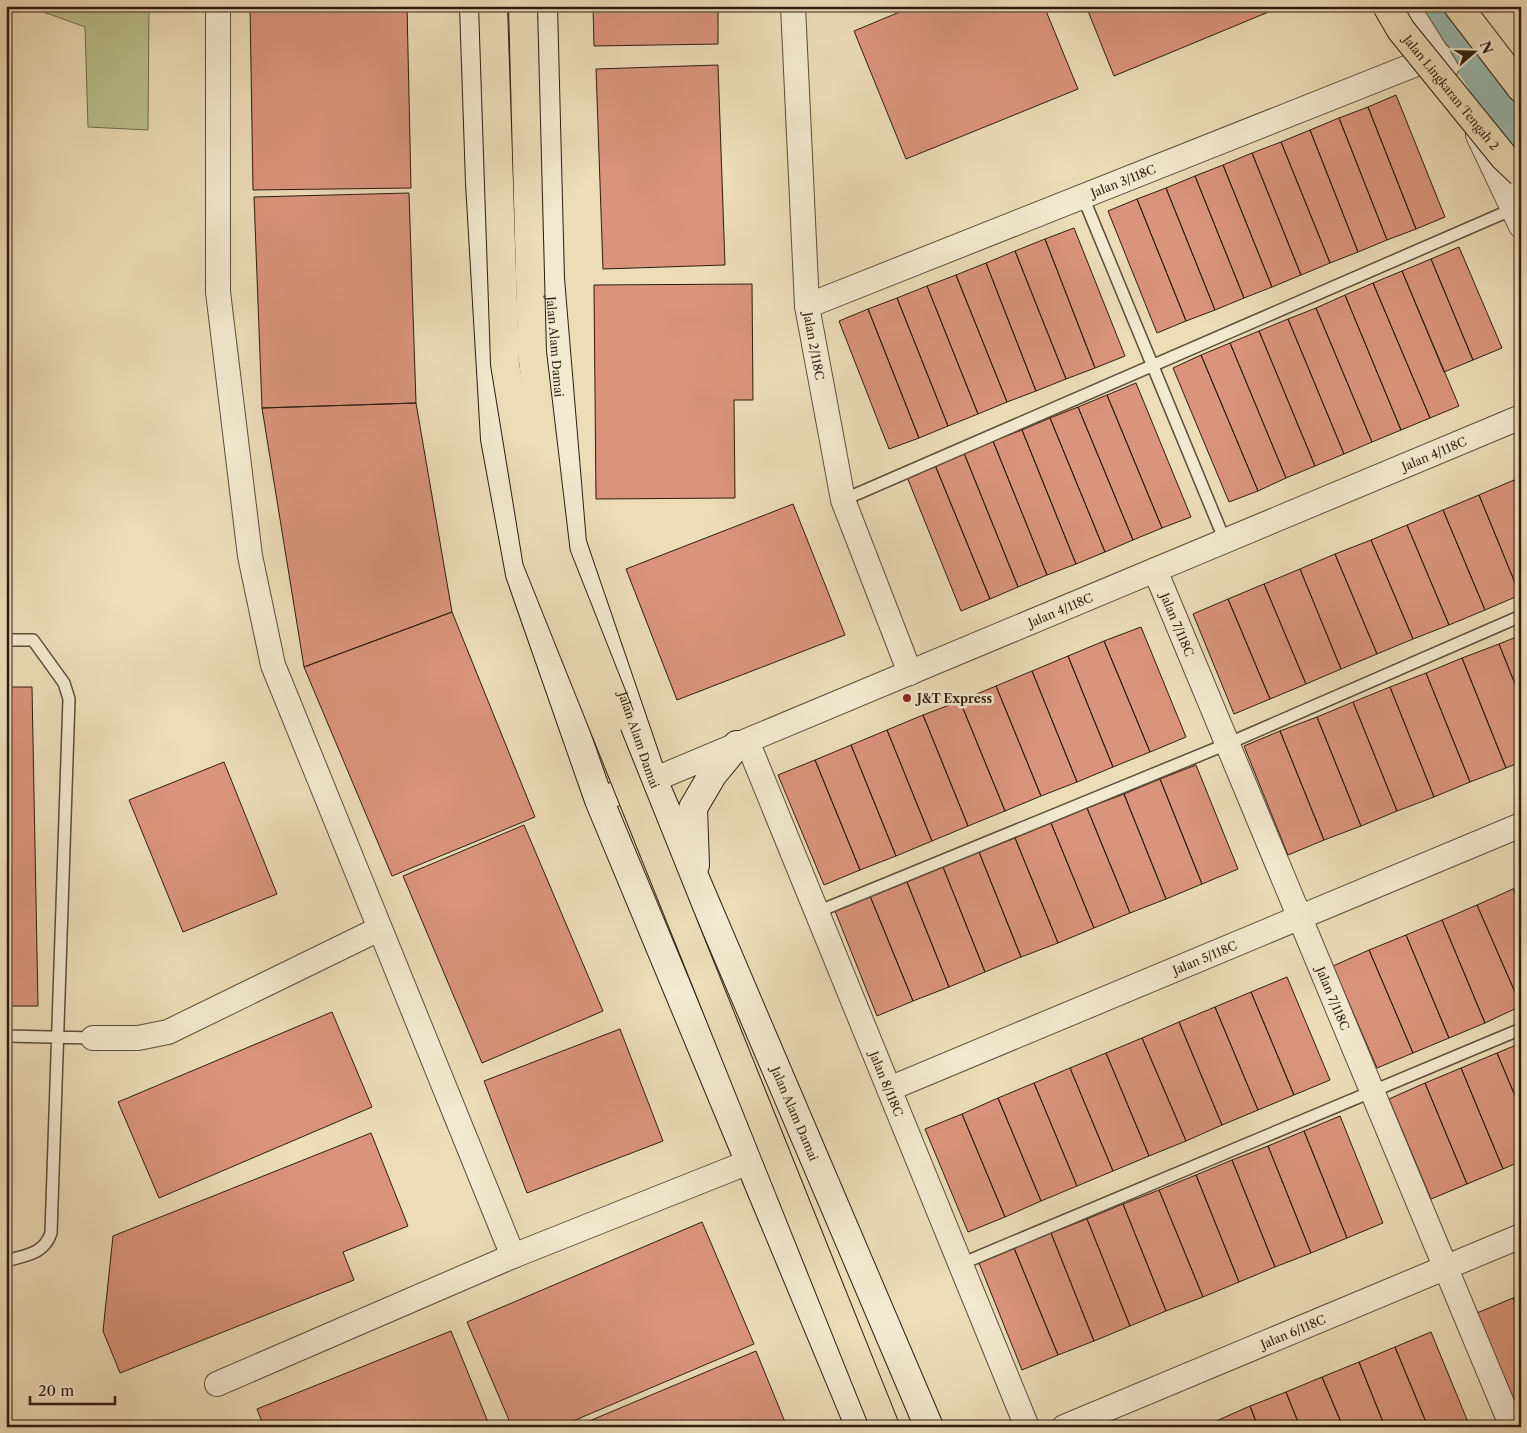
<svg xmlns="http://www.w3.org/2000/svg" width="1527" height="1433" font-family="'Libre Caslon Text',serif">
  <rect width="100%" height="100%" fill="#ecddb7"/>
  <filter id="stains"><feTurbulence type="fractalNoise" baseFrequency=".004" numOctaves="4"/><feColorMatrix values="0 0 0 0 .2 0 0 0 0 .09 0 0 0 0 .02 0 0 0 .5 -.17"/></filter>
  <radialGradient id="worn" r=".72"><stop offset=".6" stop-color="#630" stop-opacity="0"/><stop offset="1" stop-color="#630" stop-opacity=".3"/></radialGradient>
  <path fill="#bac08d" stroke="#746e4e" d="M27,6H149L148,130L88,127L85,27Z"/>
  <g fill="none" stroke-linecap="round" stroke-linejoin="round">
    <path stroke="#99bbb1" stroke-width="51" d="M1447,6L1504,97L1521,132"/>
  </g>
  <path fill="#da947b" stroke="#2e1d10" d="M250,6H407L411,188L253,190Z
    M593,6H718V44L594,46Z
    M914,6H1044L1078,89L906,159L854,31Z
    M1086,6H1283L1114,76Z
    M718,65L725,265L603,269L596,69Z
    M1396,95L1445,217L1416,229L1368,107Z
    M1368,107L1416,229L1387,240L1339,118Z
    M1339,118L1387,240L1358,252L1310,130Z
    M1310,130L1358,252L1330,263L1281,142Z
    M1281,142L1330,263L1301,275L1252,153Z
    M1252,153L1301,275L1272,287L1223,165Z
    M1223,165L1272,287L1244,298L1195,176Z
    M1195,176L1244,298L1215,310L1166,188Z
    M1166,188L1215,310L1186,321L1137,199Z
    M409,193L416,403L262,408L254,197Z
    M1137,199L1186,321L1157,333L1108,211Z
    M1074,228L1125,356L1095,368L1045,239Z
    M1045,239L1095,368L1066,379L1015,251Z
    M1459,247L1502,348L1473,360L1431,259Z
    M1015,251L1066,379L1036,391L986,263Z
    M1431,259L1473,360L1444,372L1402,271Z
    M986,263L1036,391L1007,402L956,275Z
    M1402,271L1459,406L1430,418L1373,283Z
    M956,275L1007,402L978,414L927,286Z
    M1373,283L1430,418L1401,430L1345,295Z
    M752,284L753,400H734L735,498L596,499L594,285Z
    M927,286L978,414L948,426L897,298Z
    M1345,295L1401,430L1372,442L1316,308Z
    M897,298L948,426L919,438L868,309Z
    M1316,308L1372,442L1344,454L1288,319Z
    M868,309L919,438L889,449L839,321Z
    M1288,319L1344,454L1315,466L1259,331Z
    M1259,331L1315,466L1286,478L1230,343Z
    M1230,343L1286,478L1258,491L1201,355Z
    M1201,355L1258,491L1229,502L1173,368Z
    M1136,383L1191,517L1162,528L1107,395Z
    M1107,395L1162,528L1133,540L1078,407Z
    M416,403L452,612L304,667L262,408Z
    M1078,407L1133,540L1105,552L1050,418Z
    M1050,418L1105,552L1076,564L1022,430Z
    M1022,430L1076,564L1047,575L993,441Z
    M993,441L1047,575L1018,587L964,453Z
    M964,453L1018,587L990,599L935,465Z
    M935,465L990,599L961,611L907,477Z
    M1521,477V495L1514,480Z
    M1514,480L1521,495L1520,595L1479,495Z
    M1479,495L1520,595L1485,610L1443,510Z
    M793,504L845,635L677,700L626,569Z
    M1443,510L1485,610L1449,625L1407,525Z
    M1407,525L1449,625L1413,639L1371,540Z
    M1371,540L1413,639L1377,654L1335,554Z
    M1335,554L1377,654L1341,669L1300,569Z
    M1300,569L1341,669L1306,684L1264,584Z
    M1264,584L1306,684L1270,699L1228,599Z
    M1228,599L1270,699L1234,714L1193,614Z
    M452,612L535,817L392,876L304,667Z
    M1141,627L1186,737L1150,752L1104,641Z
    M1521,635V699L1499,644Z
    M1104,641L1150,752L1113,767L1068,656Z
    M1499,644L1521,699V762L1506,768L1462,658Z
    M1068,656L1113,767L1077,782L1032,671Z
    M1462,658L1506,768L1470,782L1426,673Z
    M1032,671L1077,782L1041,796L996,686Z
    M1426,673L1470,782L1434,797L1390,687Z
    M996,686L1041,796L1005,811L960,701Z
    M6,687H32L38,1006H6Z
    M1390,687L1434,797L1397,811L1353,702Z
    M960,701L1005,811L968,826L923,715Z
    M1353,702L1397,811L1361,826L1317,717Z
    M923,715L968,826L932,841L887,730Z
    M1317,717L1361,826L1324,840L1280,731Z
    M887,730L932,841L896,856L851,745Z
    M1280,731L1324,840L1288,855L1244,746Z
    M851,745L896,856L860,870L815,760Z
    M815,760L860,870L824,885L778,775Z
    M224,762L277,894L183,932L129,800Z
    M1196,765L1238,869L1202,884L1160,779Z
    M1160,779L1202,884L1166,899L1124,794Z
    M1124,794L1166,899L1130,913L1087,808Z
    M1087,808L1130,913L1094,928L1051,823Z
    M1051,823L1094,928L1058,943L1015,838Z
    M524,825L603,1011L482,1063L403,876Z
    M1015,838L1058,943L1021,957L979,852Z
    M979,852L1021,957L985,972L943,867Z
    M943,867L985,972L949,987L907,882Z
    M907,882L949,987L913,1001L870,896Z
    M1521,886V906L1513,889Z
    M1513,889L1521,906V1006L1477,905Z
    M870,896L913,1001L877,1016L835,911Z
    M1477,905L1521,1006L1485,1023L1442,920Z
    M1442,920L1485,1023L1449,1038L1406,935Z
    M1406,935L1449,1038L1413,1053L1369,950Z
    M1369,950L1413,1053L1377,1068L1333,966Z
    M1287,977L1330,1080L1294,1095L1251,992Z
    M1251,992L1294,1095L1258,1110L1215,1007Z
    M1215,1007L1258,1110L1222,1125L1179,1022Z
    M332,1012L372,1107L159,1198L118,1102Z
    M1179,1022L1222,1125L1186,1141L1142,1038Z
    M620,1029L663,1141L527,1193L484,1081Z
    M1142,1038L1186,1141L1149,1156L1106,1053Z
    M1521,1043V1110L1497,1053Z
    M1106,1053L1149,1156L1113,1171L1070,1068Z
    M1497,1053L1521,1110V1161L1503,1169L1461,1068Z
    M1070,1068L1113,1171L1077,1186L1034,1083Z
    M1461,1068L1503,1169L1467,1184L1425,1083Z
    M1034,1083L1077,1186L1041,1201L998,1098Z
    M1425,1083L1467,1184L1431,1199L1389,1099Z
    M998,1098L1041,1201L1005,1217L962,1114Z
    M962,1114L1005,1217L968,1232L925,1129Z
    M1340,1116L1383,1223L1347,1238L1304,1131Z
    M1304,1131L1347,1238L1311,1253L1268,1146Z
    M371,1133L408,1226L343,1252L354,1280L120,1373L103,1331L113,1236Z
    M1268,1146L1311,1253L1275,1267L1232,1160Z
    M1232,1160L1275,1267L1239,1282L1196,1175Z
    M1196,1175L1239,1282L1203,1297L1159,1190Z
    M1159,1190L1203,1297L1166,1311L1123,1204Z
    M1123,1204L1166,1311L1130,1326L1087,1219Z
    M1087,1219L1130,1326L1094,1341L1051,1233Z
    M702,1222L754,1344L559,1427H512L467,1322Z
    M1051,1233L1094,1341L1058,1355L1014,1248Z
    M1014,1248L1058,1355L1022,1370L979,1263Z
    M1521,1294V1316L1513,1298Z
    M1513,1298L1521,1316V1416L1477,1313Z
    M451,1331L490,1427H264L257,1409Z
    M1431,1332L1470,1427H1428L1395,1347Z
    M1395,1347L1428,1427H1385L1359,1362Z
    M756,1351L787,1427H575Z
    M1359,1362L1385,1427H1343L1322,1377Z
    M1322,1377L1343,1427H1300L1286,1392Z
    M1286,1392L1300,1427H1258L1250,1406Z
    M1250,1406L1258,1427H1216L1214,1422Z
    M1214,1422L1216,1427H1201Z"/>
  <g fill="none" stroke-linecap="round" stroke-linejoin="round">
    <defs>
      <path id="lane" d="M1083,197L1225,541
        M843,500L1513,209
        M6,640H33L64,683L69,699L51,1233C44,1254 26,1255 6,1261
        M817,912L1227,744L1521,616
        M6,1036L93,1038
        M961,1264L1521,1029"/>
      <g id="street">
        <path d="M218,6V292L250,556L273,665L513,1256"/>
        <path id="s1" d="M793,6L807,306L843,500L910,673"/>
        <path d="M1407,6L1446,68"/>
        <path d="M1478,135L1521,226"/>
        <path id="s2" d="M807,306L1439,55"/>
        <path id="s3" d="M1155,570L1512,1427"/>
        <path id="s4" d="M747,741L1027,1427"/>
        <path id="s5" d="M599,800L653,780L1521,417"/>
        <path d="M93,1038H138L168,1032L379,929"/>
        <path id="s6" d="M889,1089L1521,825"/>
        <path d="M217,1384L513,1256L749,1162"/>
        <path id="s7" d="M1064,1427L1521,1236"/>
      </g>
      <g id="secondary">
        <path d="M474,6L480,183L495,439L520,574L599,800L860,1427"/>
        <path id="s8" d="M543,6L550,279L572,543L653,780L929,1427"/>
        <path d="M695,865L693,808L713,774L737,745"/>
      </g>
      <path id="highway" d="M1458,6L1521,88"/>
    </defs>
    <use href="#lane" stroke="#5e4d3a" stroke-width="14"/>
    <use href="#street" stroke="#5e4d3a" stroke-width="26"/>
    <use href="#secondary" stroke="#2e1d10" stroke-width="30"/>
    <use href="#highway" stroke="#2e1d10" stroke-width="30"/>
    <use href="#lane" stroke="#f3e9d0" stroke-width="11"/>
    <use href="#street" stroke="#f3e9d0" stroke-width="24"/>
    <use href="#secondary" stroke="#f3e9d0" stroke-width="28"/>
    <use href="#highway" stroke="#ecddb7" stroke-width="28"/>
    <defs>
      <g id="highway-bridge">
        <path d="M493,6L505,364L537,560L885,1427"/>
        <path d="M523,6L532,352L556,554L620,716"/>
        <path id="s9" d="M1387,6L1401,30L1504,157L1521,173"/>
      </g>
    </defs>
    <use href="#highway-bridge" stroke="#2e1d10" stroke-width="30" stroke-linecap="butt"/>
    <use href="#highway-bridge" stroke="#ecddb7" stroke-width="28"/>
  </g>
  <circle fill="#8f2418" stroke="#f3e9d0" stroke-width="2" cx="907" cy="698" r="5"/>
  <g text-anchor="middle" dominant-baseline="central" stroke-width="5" stroke-linejoin="round" paint-order="stroke">
    <g font-size="12" fill="#2e1d10" stroke="#f3e9d0">
      <text stroke="none"><textPath href="#s9" startOffset="108">Jalan Lingkaran Tengah 2</textPath></text>
      <text stroke="none"><textPath href="#s2" startOffset="340">Jalan 3/118C</textPath></text>
      <text stroke="none"><textPath href="#s8" startOffset="341">Jalan Alam Damai</textPath></text>
      <text stroke="none"><textPath href="#s1" startOffset="341">Jalan 2/118C</textPath></text>
      <text stroke="none"><textPath href="#s5" startOffset="904">Jalan 4/118C</textPath></text>
      <text stroke="none"><textPath href="#s5" startOffset="499">Jalan 4/118C</textPath></text>
      <text stroke="none"><textPath href="#s3" startOffset="59">Jalan 7/118C</textPath></text>
      <text stroke="none"><textPath href="#s8" startOffset="746">Jalan Alam Damai</textPath></text>
      <text stroke="none"><textPath href="#s6" startOffset="342">Jalan 5/118C</textPath></text>
      <text stroke="none"><textPath href="#s3" startOffset="464">Jalan 7/118C</textPath></text>
      <text stroke="none"><textPath href="#s4" startOffset="370">Jalan 8/118C</textPath></text>
      <text stroke="none"><textPath href="#s8" startOffset="1151">Jalan Alam Damai</textPath></text>
      <text stroke="none"><textPath href="#s7" startOffset="248">Jalan 6/118C</textPath></text>
    </g>
    <g font-size="12" font-weight="bold" fill="#2e1d10" stroke="#f3e9d0" text-anchor="start">
      <text x="917" y="698">J&amp;T Express</text>
    </g>
  </g>
  <rect width="1527" height="1433" fill="none" stroke="#ecddb7" stroke-width="25"/>
  <rect x="8" y="8" width="1512" height="1418" fill="none" stroke="#2e1d10" stroke-width="2.5"/>
  <rect x="12" y="12" width="1502" height="1408" fill="none" stroke="#2e1d10"/>
  <g transform="translate(1474 52) rotate(70)" stroke="#f3e9d0" stroke-width="4" paint-order="stroke">
  <path d="M0-4L9 19L0 12L-9 19Z" fill="#2e1d10"/>
  <text y="-8" font-size="14" font-weight="bold" text-anchor="middle" fill="#2e1d10">N</text>
  </g>
  <path d="M30 1396v8h85v-8" fill="none" stroke="#2e1d10" stroke-width="2.5"/>
  <text x="38" y="1396" font-size="15" fill="#2e1d10" stroke="#f3e9d0" stroke-width="4" paint-order="stroke">20 m</text>
  <rect width="100%" height="100%" filter="url(#stains)"/>
  <rect width="100%" height="100%" fill="url(#worn)"/>
</svg>
